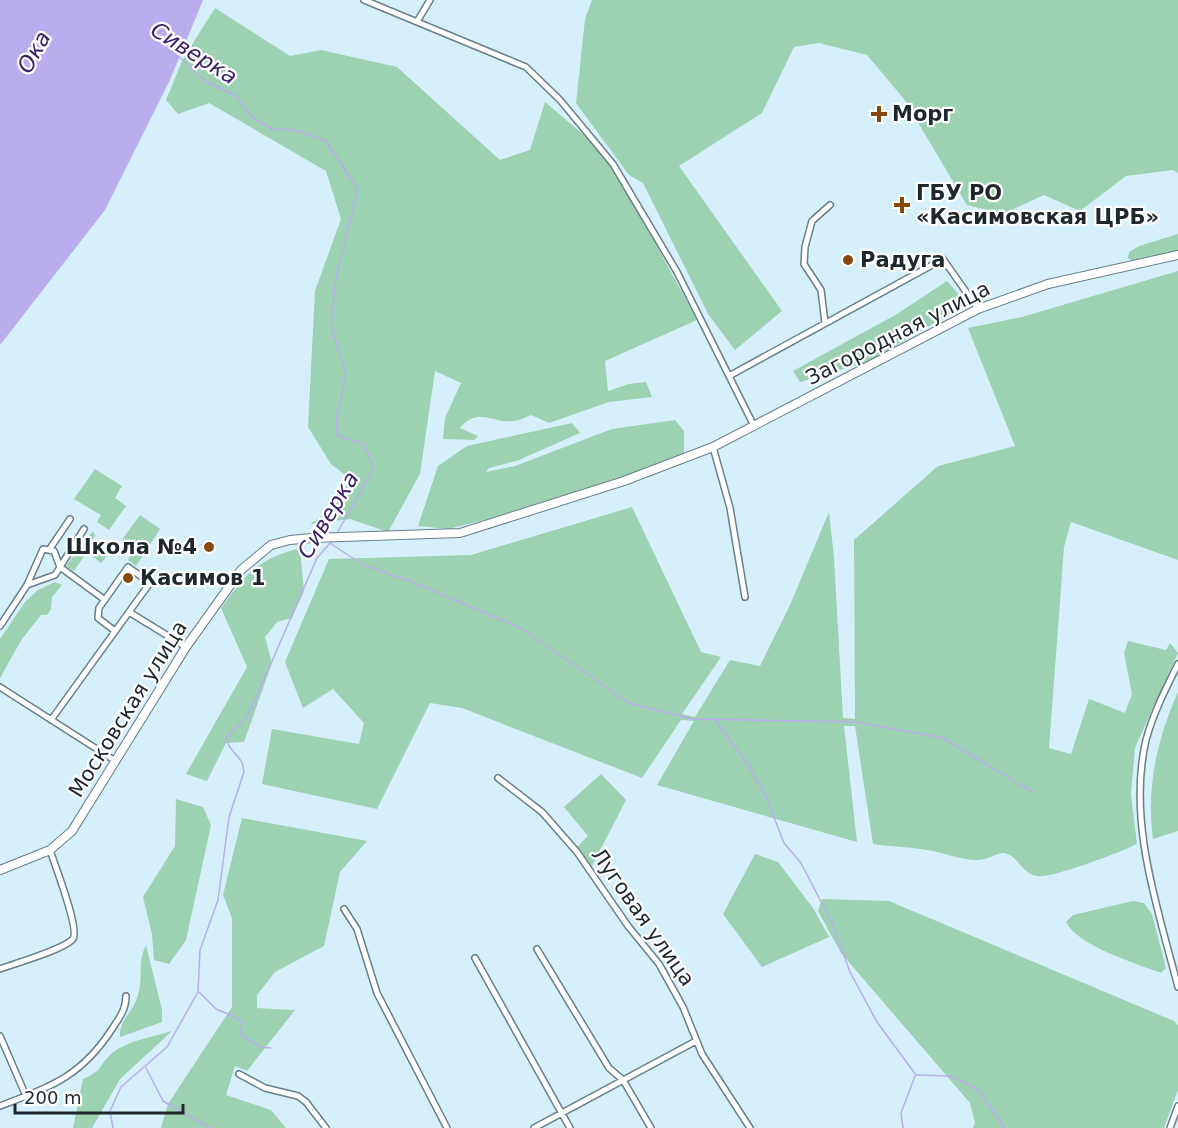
<svg xmlns="http://www.w3.org/2000/svg" width="1178" height="1128" font-family="'DejaVu Sans',sans-serif">
  <rect width="100%" height="100%" fill="#d6f0fb"/>
  <path fill="#9cd1b1" d="M592,0H1178V173L1173,170L1126,176L1080,211L1044,195L1003,214L967,205L904,99L867,55L819,43L794,47L762,113L679,166L782,311L735,350L708,314L643,183L629,175L576,103L585,19Z
    M215,8L290,56L321,50L397,67L500,160L530,150L545,102L585,136L615,169L697,320L605,361L608,391L629,384L646,382L652,397L609,402L549,423L531,415C526,417 519,421 513,421C495,424 477,406 460,428L478,436L474,440L443,439L445,418L461,383L435,371L420,474L388,532L350,519L310,524L333,509L350,479L331,464L308,427L315,291L341,219L326,171L209,103L178,114L166,100L183,59Z
    M1178,234V252L1132,261L1128,258L1129,252L1139,246Z
    M1178,271V560L1071,522L1064,547L1049,748L1071,754L1089,699L1125,713L1132,694L1124,653L1128,641L1166,650L1170,643L1178,653L1135,748L1131,794L1137,844C1121,852 1051,879 1037,876C1022,874 1018,855 1004,853C998,852 987,861 974,860C959,859 947,854 933,851C914,847 893,847 873,844L855,726H844L857,842L657,785L694,721L681,720L642,778L462,708L430,703L377,809L262,784L272,729L359,744L364,723L333,689L303,708L285,662L329,559L471,555L632,507L701,652L721,657L682,714L695,717L730,660L760,666L790,605L829,512L834,558L843,718L855,719L854,540L938,466L1015,446L968,328L1022,317Z
    M947,281L967,304L867,362L800,382L793,371L897,314Z
    M675,420L684,431V453L668,461L517,512L448,529L418,526L438,466L467,446L572,423L580,433L519,460L489,468L486,472L515,466L612,429Z
    M95,469L122,486L115,498L126,506L109,530L97,522L101,515L74,499Z
    M140,515L160,529L136,566L128,560L133,549L121,541Z
    M93,531L95,536L90,543L107,556L101,563L87,552L74,571L66,566Z
    M300,548L304,591L292,618L277,622L265,637L272,663L244,742L226,743L207,781L186,774L247,667L221,608C247,573 256,560 300,548Z
    M55,582L62,585L52,597L51,609L47,615H41L22,639L0,678V639L25,602L38,590Z
    M1178,692V831L1153,839C1146,787 1157,739 1178,692Z
    M601,774L626,800L592,866L577,847L588,836L564,807Z
    M176,799L203,807L211,825L186,940L169,964L154,960L152,934L143,897L175,846Z
    M242,818L367,841L340,872L324,946L275,972L257,995V1008L295,1010L247,1071L235,1066L226,1095L271,1110L286,1128H161L168,1104L232,1007V918L223,895Z
    M755,854L778,862L813,908L829,937L762,967L723,914Z
    M822,899L889,901L1174,1021L1178,1025V1090L1164,1128H973L975,1123L970,1103L841,953L818,911Z
    M1133,901L1144,903L1152,914L1166,968L1161,973C1135,963 1078,946 1066,922L1073,915Z
    M146,945L162,1010V1022L120,1037C119,1020 132,1013 137,998C144,981 137,962 146,945Z
    M172,1031L120,1079L92,1128H73L83,1079C105,1069 96,1069 110,1055C125,1041 153,1037 172,1031Z"/>
  <path fill="#baaded" d="M0,0H203L170,80L105,210L0,345Z"/>
  <g fill="none" stroke-linecap="round" stroke-linejoin="round">
    <path stroke="#baaded" stroke-width="1.5" d="M178,56L207,82L235,95L252,117L272,129L296,130L326,141L358,189L336,278L331,325L346,374L337,417L336,435L364,444L374,468L337,533
      M330,543L363,565L410,581L521,628L629,703L692,719L856,722L943,738L1033,792
      M715,720L749,766L766,797L784,843L801,863L832,923L850,972L877,1022L916,1075
      M199,992L216,1009L235,1017L242,1023L240,1035L261,1047L271,1048
      M146,1068L163,1101L210,1128
      M917,1075L950,1076L977,1089L1005,1128
      M113,1128L110,1111L121,1087L167,1047L198,992L200,950L218,900L229,817L244,772L242,762L229,746L226,738L248,716L317,558L331,542
      M903,1128L901,1113L915,1076"/>
    <defs>
      <path id="minor" d="M364,0L526,67L560,100L613,164L677,272L754,426
        M418,20L430,0
        M825,323L821,290L804,264L805,247L812,221L830,205
        M729,376L943,259L978,309
        M713,447L730,508L745,597
        M84,529L60,567L105,600
        M49,550L70,519
        M0,626L27,585L43,549L54,551L60,567L55,575L27,585
        M115,631L98,618L99,608L128,567L150,583L129,612
        M1178,664C1166,688 1153,714 1146,740C1127,821 1158,909 1178,987
        M0,687L114,760
        M51,720L129,612L186,647
        M498,778L542,812L577,852L628,926L659,964L683,1007L702,1054L750,1128
        M344,909L357,929L377,993L447,1128
        M537,949L609,1068L623,1080L651,1128
        M475,958L570,1128
        M0,969C16,963 63,950 73,939C80,929 54,863 50,850
        M0,1036L26,1096
        M239,1074L265,1088L298,1096L306,1102L326,1128
        M0,1106C50,1087 81,1077 112,1029C119,1018 126,1010 126,996
        M534,1128L696,1041
        M1170,1128L1178,1106"/>
      <path id="secondary" d="M0,870L50,850L72,831L186,647L241,570L271,545L290,540L312,538L460,533L624,481L713,447L978,309L1048,284L1178,255"/>
    </defs>
    <use href="#minor" stroke="#687f89" stroke-width="8"/>
    <use href="#secondary" stroke="#687f89" stroke-width="10"/>
    <use href="#minor" stroke="#fff" stroke-width="5"/>
    <use href="#secondary" stroke="#fff" stroke-width="8"/>
  </g>
  <g fill="#87480d" stroke="#fff" stroke-width="2">
    <path d="M876 105h6v6h6v6h-6v6h-6v-6h-6v-6h6z"/>
    <path d="M899 196h6v6h6v6h-6v6h-6v-6h-6v-6h6z"/>
    <circle cx="848" cy="260" r="6"/>
    <circle cx="209" cy="547" r="6"/>
    <circle cx="128" cy="578" r="6"/>
  </g>
  <g text-anchor="middle" dominant-baseline="central" stroke-width="4.5" stroke-linejoin="round" paint-order="stroke">
    <g font-size="21" font-weight="bold" fill="#1e282c" stroke="#fff" text-anchor="start">
      <text x="892" y="114">Морг</text>
      <text x="916" y="193">ГБУ РО<tspan x="916" dy="24">«Касимовская ЦРБ»</tspan></text>
      <text x="860" y="260">Радуга</text>
      <text x="197" y="547" text-anchor="end">Школа №4</text>
      <text x="140" y="578">Касимов 1</text>
    </g>
    <g font-size="21" fill="#1e282c" stroke="#fff">
      <text transform="translate(898 333) rotate(-27)">Загородная улица</text>
      <text transform="translate(128 709) rotate(-58)">Московская улица</text>
      <text transform="translate(643 917) rotate(55)">Луговая улица</text>
    </g>
    <g font-size="22" font-style="italic" fill="#39226b" stroke="#fff">
      <text transform="translate(34 52) rotate(-61)">Ока</text>
      <text transform="translate(194 53) rotate(32)">Сиверка</text>
      <text transform="translate(328 515) rotate(-59)">Сиверка</text>
    </g>
  </g>
  <path d="M15 1104v9h168v-9" fill="none" stroke="#1e282c" stroke-width="3"/>
  <text x="24" y="1104" font-size="18" fill="#1e282c" stroke="#ffffff" stroke-width="4.5" paint-order="stroke">200 m</text>
</svg>
